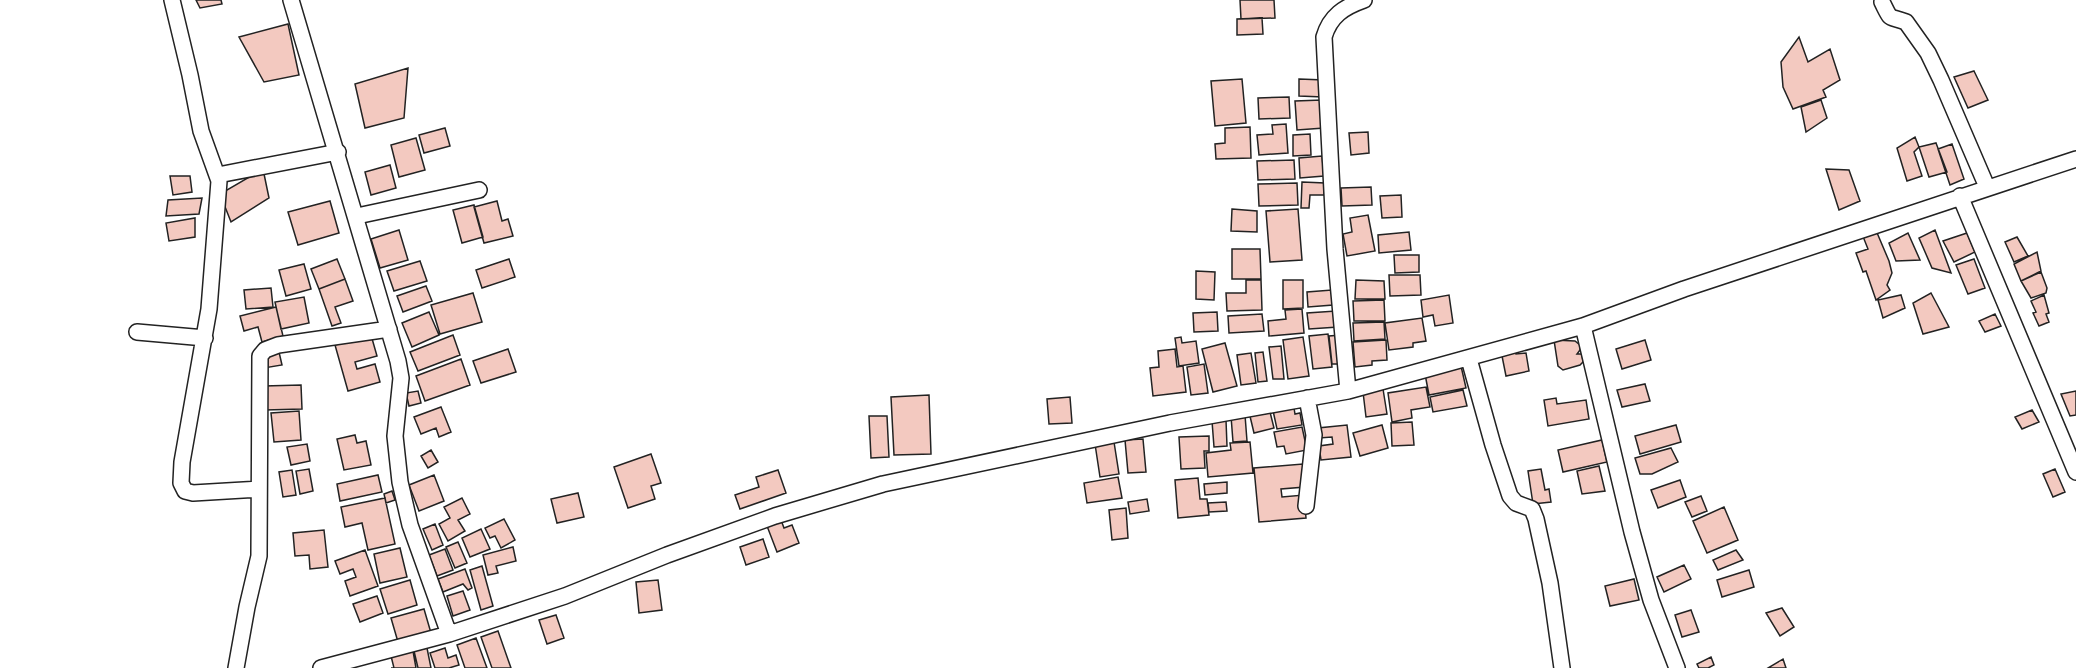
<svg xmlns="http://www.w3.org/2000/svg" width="2076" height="668" font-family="Manrope,sans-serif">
  <rect width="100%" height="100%" fill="#fff"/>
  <path fill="#f3c9c0" stroke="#222" stroke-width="1.5" d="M196,0H221L222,4L200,8Z
    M1240,0H1274L1275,18L1241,19Z
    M1262,18L1263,34L1237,35V19Z
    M288,24L299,75L264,82L239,37Z
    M1799,37L1808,62L1830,49L1840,80L1823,90L1826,97L1793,109L1783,87L1781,62Z
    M408,68L404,118L365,128L355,84Z
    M1974,71L1988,100L1968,108L1954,77Z
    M1242,79L1246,123L1215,126L1211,81Z
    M1299,79L1324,80L1323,97L1299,96Z
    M1289,97L1290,118L1259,119L1258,98Z
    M1322,100L1324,128L1297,130L1295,101Z
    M1821,100L1827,118L1806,132L1801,107Z
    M1286,124L1288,153L1259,155L1257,135L1273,134L1272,125Z
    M1250,127L1251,158L1216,159L1215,144L1225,143V128Z
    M445,128L450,146L424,153L419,135Z
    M1368,132L1369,153L1351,155L1349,133Z
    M1310,134L1311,155L1293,156V135Z
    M1915,137L1919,147L1914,152L1922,176L1907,181L1897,148Z
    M416,138L425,170L399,177L391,145Z
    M1936,143L1947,172L1929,177L1919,147Z
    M1952,144L1964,179L1950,185L1938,149Z
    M1322,156L1324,176L1300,178L1299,158Z
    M1294,160L1295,179L1258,180L1257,161Z
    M390,165L396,188L371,195L365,172Z
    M263,169L269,198L231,222L220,194Z
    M1826,169L1849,170L1860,201L1839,210Z
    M170,176H190L192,192L173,195Z
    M1302,182L1325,183L1324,195H1310L1309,208H1301Z
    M1297,183L1298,205L1259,206L1258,184Z
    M1371,187L1372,205L1342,206L1341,188Z
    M1401,195L1402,217L1382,218L1380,196Z
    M202,198L199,214L166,216L168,200Z
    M330,201L339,233L298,245L288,212Z
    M497,201L502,221L508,219L513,236L484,243L474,207Z
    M474,205L483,237L462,243L453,210Z
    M1232,209L1257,211V232L1231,231Z
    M1298,209L1302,260L1270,262L1266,211Z
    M1368,215L1375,251L1347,256L1343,234L1352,232L1350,218Z
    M195,218V237L169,241L166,223Z
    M1875,228L1889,261L1892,273L1887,285L1890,290L1876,300L1866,271L1863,272L1856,253L1868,249L1862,234Z
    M399,230L408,260L380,268L371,239Z
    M1935,230L1951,273L1932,268L1919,238Z
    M1409,232L1411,250L1379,253L1378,235Z
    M1908,233L1920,260L1896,261L1889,243Z
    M1967,233L1975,252L1954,262L1943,241Z
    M2017,237L2028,256L2014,262L2005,242Z
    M1232,249H1260L1261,279H1232Z
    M2037,252L2041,271L2021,281L2014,264Z
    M1394,255H1419V272L1395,273Z
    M337,259L345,279L319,289L311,269Z
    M509,259L515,277L482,288L476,270Z
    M1974,259L1985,288L1968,294L1956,265Z
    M420,261L427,281L394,291L387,271Z
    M304,264L311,289L286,296L279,270Z
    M1196,271L1215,272L1214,300L1196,299Z
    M2041,272L2047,288L2046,293L2031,298L2021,281Z
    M1389,275H1420L1421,295L1390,296Z
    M345,279L353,301L335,307L341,323L332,326L319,289Z
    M1246,280H1261L1262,310L1227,311L1226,293H1246Z
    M1283,280H1303V308L1283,309Z
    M1356,280L1384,281L1385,299H1355Z
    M426,286L432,301L403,312L397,296Z
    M271,288L273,307L246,309L244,290Z
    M1332,290L1333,305L1308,307L1307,292Z
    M473,293L482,322L440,334L431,305Z
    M1931,293L1949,327L1923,334L1913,303Z
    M1449,295L1453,323L1435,326L1433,315L1423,317L1421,300Z
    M1901,295L1905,308L1883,318L1878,300Z
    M2044,295L2049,313L2046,314L2049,322L2039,326L2033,313L2036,312L2031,301Z
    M304,297L309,323L281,329L275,302Z
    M1384,300L1385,321H1354L1353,301Z
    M276,307L283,336L262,342L258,327L244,331L240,316Z
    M1302,309L1304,333L1269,336L1268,321L1286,319L1285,310Z
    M1336,311L1338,327L1309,329L1307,313Z
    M429,312L439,335L412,347L402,323Z
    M1217,312L1218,331L1194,332L1193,313Z
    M1262,314L1264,331L1229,333L1228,316Z
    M1995,314L2001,326L1985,332L1979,321Z
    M1422,318L1426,341L1413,343V347L1389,350L1385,323Z
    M1384,322L1385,339L1354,341L1353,323Z
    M1328,334L1332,367L1313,369L1309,336Z
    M371,335L377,356L355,362L357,369L375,364L380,382L348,391L335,345Z
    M453,335L460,355L418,371L410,352Z
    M1341,335L1344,364H1332L1329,336Z
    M1181,337L1182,343L1196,341L1199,363L1179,366L1175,338Z
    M1303,337L1309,376L1288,379L1283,340Z
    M1386,340L1387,360L1372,361V365L1355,367L1353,342Z
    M1554,340L1575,341L1580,345V350L1577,354H1582L1583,362L1580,365L1563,370L1558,366Z
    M1645,340L1651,360L1622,369L1616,349Z
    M1225,343L1237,386L1213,392L1202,349Z
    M1281,346L1284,379H1273L1269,347Z
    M1515,347L1516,354L1526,353L1529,371L1506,376L1501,351Z
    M508,349L516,372L481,383L473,361Z
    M1175,349L1177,367L1183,366L1186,392L1153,396L1150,368L1159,367L1158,351Z
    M279,352L282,365L264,368L262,356Z
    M1263,352L1267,381L1258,382L1255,353Z
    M1251,353L1256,383L1241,385L1237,355Z
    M461,359L470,385L425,401L416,376Z
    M1204,364L1208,393L1191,395L1187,367Z
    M1461,366L1466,388L1429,395L1425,374Z
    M1645,384L1650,401L1622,407L1617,390Z
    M301,385L302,409L265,410L264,386Z
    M1426,387L1430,407L1411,410L1412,418L1392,422L1388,393Z
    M1383,389L1387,414L1366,417L1363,392Z
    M1463,390L1467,406L1433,412L1430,397Z
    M418,391L421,403L409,406L406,393Z
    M2076,391V415L2070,416L2061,394Z
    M929,395L931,454L894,455L891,397Z
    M1070,397L1072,423L1049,424L1047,399Z
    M1556,398L1557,404L1586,400L1589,419L1548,426L1544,400Z
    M1293,402L1295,414L1300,413L1302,425L1277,429L1272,406Z
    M441,407L451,432L439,437L436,428L421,434L414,417Z
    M1262,409L1264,414L1270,412L1274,428L1254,433L1249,412Z
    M2032,410L2039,422L2022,429L2015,417Z
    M299,411L301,440L274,442L271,413Z
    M1245,415L1247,441L1233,442L1231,416Z
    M869,416H887L889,457L871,458Z
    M1226,420L1227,446L1214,447L1212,421Z
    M1412,422L1414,445L1392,446L1391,423Z
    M1347,425L1351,457L1321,460L1319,446L1333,444L1332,437L1319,438L1318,428Z
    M1382,425L1388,448L1360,456L1353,433Z
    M1676,425L1681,442L1640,454L1635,436Z
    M1302,427L1307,450L1286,454L1284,446L1277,447L1274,432Z
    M355,435L357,443L366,441L371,465L344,470L337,439Z
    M1209,436V451H1204L1205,468L1181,469L1179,437Z
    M1143,439L1146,472L1128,473L1125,440Z
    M1602,440L1607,462L1563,472L1558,450Z
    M1114,442L1119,474L1100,477L1095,444Z
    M1250,442L1253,473L1208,477L1206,453L1231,450L1230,443Z
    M307,444L310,461L291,465L287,447Z
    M1671,448L1678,462L1652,474H1640L1635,458Z
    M431,450L438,462L428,468L421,456Z
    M651,454L661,483L651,486L655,499L628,508L614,467Z
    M1303,464L1305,487L1281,489L1282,497L1304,495L1306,518L1259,522L1254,468Z
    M1599,466L1605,491L1582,494L1577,471Z
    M309,469L313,491L300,494L296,471Z
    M1541,469L1545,490L1549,489L1551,502L1533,504L1528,471Z
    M2055,469L2065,492L2053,497L2043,474Z
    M292,470L296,495L283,497L279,472Z
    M778,470L786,493L740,509L735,495L759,487L756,477Z
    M378,475L382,492L340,501L337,484Z
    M434,475L444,501L419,511L409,485Z
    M1118,477L1122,498L1087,503L1084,483Z
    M1198,478L1200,499H1207L1209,515L1178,518L1175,480Z
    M1680,480L1686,497L1658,508L1651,490Z
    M1227,482V493L1205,495L1204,484Z
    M392,491L395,500L386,503L384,494Z
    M578,493L584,517L557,523L551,499Z
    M1701,496L1707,511L1692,517L1685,502Z
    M385,498L395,544L368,550L362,523L345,527L341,507Z
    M462,498L470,514L458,520L465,531L448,541L439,524L450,518L444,507Z
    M1147,499L1149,511L1130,514L1128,502Z
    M1226,502L1227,511L1209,512L1208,503Z
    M1724,507L1738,540L1707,553L1693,521Z
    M1126,508L1128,538L1112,540L1109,510Z
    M504,519L515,540L501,548L495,536L490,538L485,528Z
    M781,520L784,528L792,525L799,543L777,552L767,526Z
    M435,524L443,545L432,550L423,529Z
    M481,529L490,549L470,557L462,538Z
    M324,530L328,567L310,569L309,555L295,556L293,533Z
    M763,539L769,557L746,565L740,547Z
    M458,542L467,563L455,568L446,547Z
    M513,547L516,561L496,566L498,573L488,575L483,555Z
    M400,548L407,577L380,583L374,554Z
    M445,549L453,570L437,576L429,555Z
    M365,550L378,586L350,596L345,581L356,577L353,569L340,574L335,561Z
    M1736,550L1743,560L1718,570L1713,560Z
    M1684,565L1691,579L1664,592L1657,577Z
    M482,566L493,606L481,610L470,570Z
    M465,569L472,588L468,590L463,584L443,592L438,579Z
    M1749,570L1754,587L1722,597L1717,580Z
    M1634,579L1639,600L1610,606L1605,586Z
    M410,580L417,605L388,614L380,589Z
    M658,580L662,610L639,613L636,582Z
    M463,591L470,610L453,616L447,596Z
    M377,596L383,613L360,622L353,604Z
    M1782,608L1794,627L1780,636L1766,613Z
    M424,609L431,633L398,642L391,618Z
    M1691,610L1699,632L1682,637L1675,615Z
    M556,615L564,638L547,644L539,620Z
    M498,631L511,668H492L481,637Z
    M476,638L487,668H465L457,645Z
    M427,648L431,668H418L414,651Z
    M445,648L448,658L456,655L459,665L449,668H435L430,653Z
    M413,651L416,668H391H394L391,656Z
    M1711,657L1714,665L1708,668H1699L1697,664Z
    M1783,659L1786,668H1768Z"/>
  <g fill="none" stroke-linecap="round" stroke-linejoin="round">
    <defs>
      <path id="street" d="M172,0L190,75L201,131L219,181L209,309L182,462L181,483L185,491L193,493L259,489
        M291,0L398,361L401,378L395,436L400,482L410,525L449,634
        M1882,2C1892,22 1887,15 1906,22L1928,53L1941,80L1987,187
        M218,175L338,152
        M1960,196L2076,472
        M357,216L479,190
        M1583,326L1632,532L1651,600L1677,668
        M137,332L205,338
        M1469,359L1493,445L1510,496L1516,503L1532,509L1536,519L1550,583L1562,668
        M1348,391L1335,249L1324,37C1330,16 1344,7 1364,0
        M1306,506L1314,435L1307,398
        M236,668L247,607L259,556L260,356L265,350L278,345L389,329
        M321,668L449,634L565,596L667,555L775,516L883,484L1170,423L1348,391L1583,326L1684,289L2076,159"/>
    </defs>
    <use href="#street" stroke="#222" stroke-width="18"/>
    <use href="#street" stroke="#fff" stroke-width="15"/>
  </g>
</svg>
